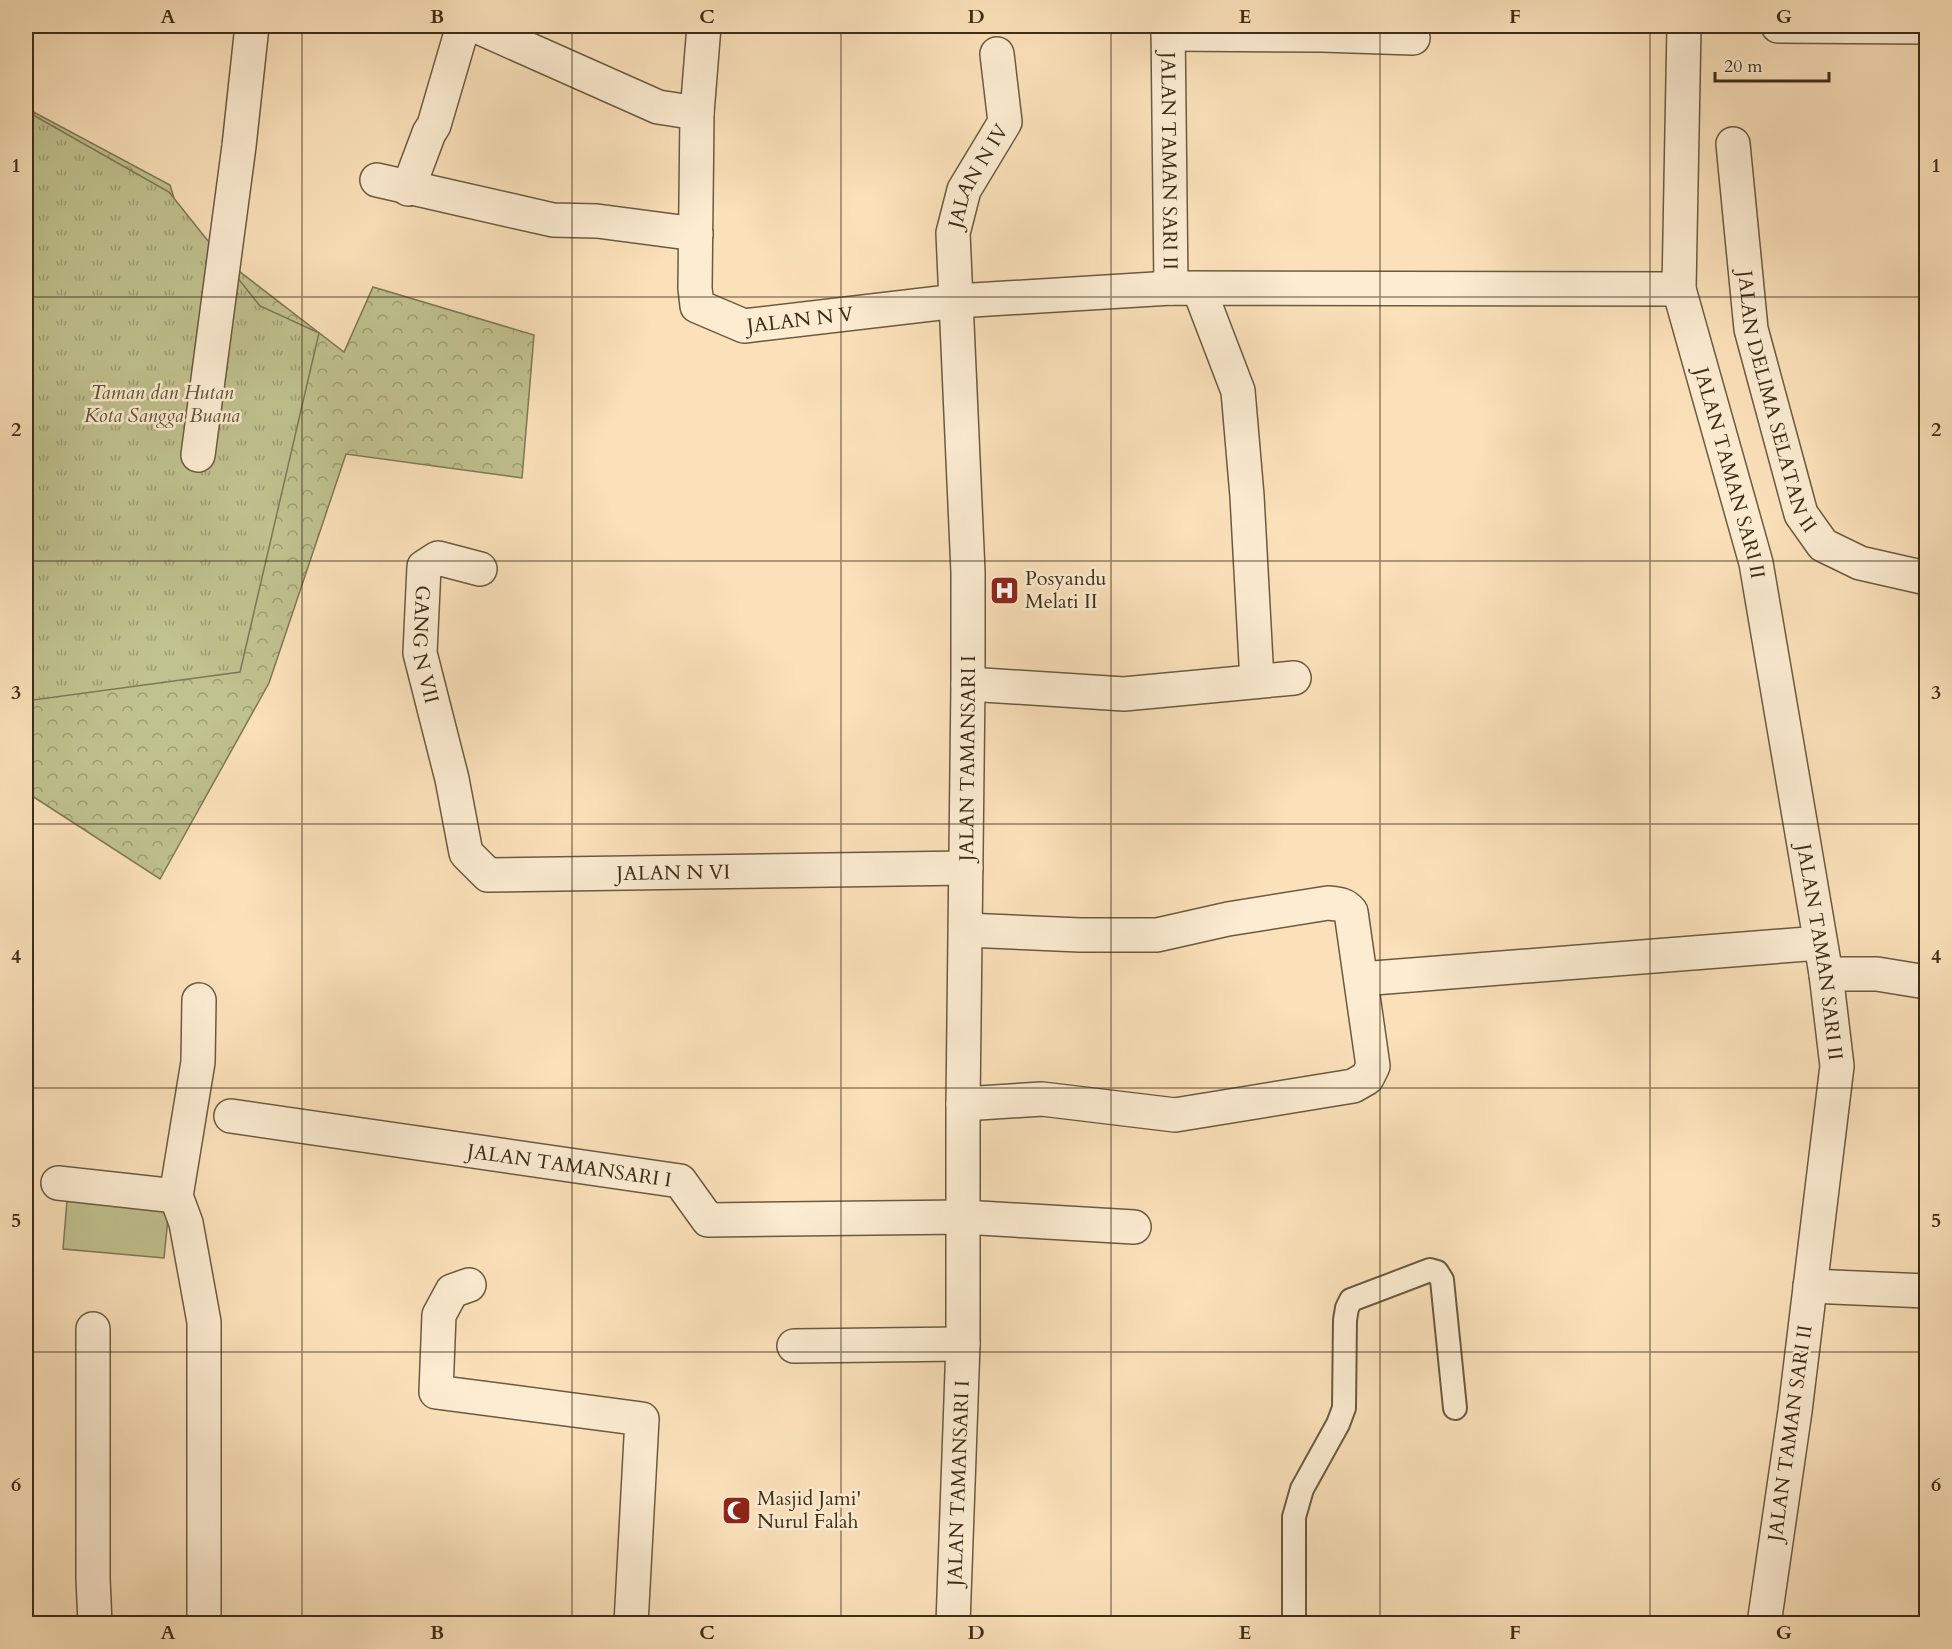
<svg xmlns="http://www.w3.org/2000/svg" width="1952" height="1649" font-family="Cardo,serif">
  <defs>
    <pattern id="forest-crowns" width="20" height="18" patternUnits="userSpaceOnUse" patternTransform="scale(1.5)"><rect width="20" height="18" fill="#c0c28f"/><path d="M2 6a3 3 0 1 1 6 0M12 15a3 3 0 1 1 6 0" fill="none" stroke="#9d9e74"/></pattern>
    <pattern id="park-tufts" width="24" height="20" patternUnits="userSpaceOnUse" patternTransform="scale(1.5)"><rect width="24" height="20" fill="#c0c28f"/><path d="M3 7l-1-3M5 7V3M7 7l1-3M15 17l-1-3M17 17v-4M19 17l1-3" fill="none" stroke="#9d9e74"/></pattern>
  </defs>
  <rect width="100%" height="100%" fill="#fbe1ba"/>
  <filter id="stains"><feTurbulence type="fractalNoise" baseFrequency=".00333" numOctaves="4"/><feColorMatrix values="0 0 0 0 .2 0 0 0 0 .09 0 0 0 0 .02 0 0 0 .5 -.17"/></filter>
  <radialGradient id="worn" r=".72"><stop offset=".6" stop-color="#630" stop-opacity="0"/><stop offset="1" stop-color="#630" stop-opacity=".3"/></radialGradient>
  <path fill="url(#forest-crowns)" stroke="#7e7854" stroke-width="1.5" d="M26,108L170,185L183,228L344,352L373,287L534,335L522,478L346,454L269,683L160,879L26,792Z"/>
  <path fill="url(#park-tufts)" stroke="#7e7854" stroke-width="1.5" d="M26,111L169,192L260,306L319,333L240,672L26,701Z"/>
  <path fill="#c0c28f" stroke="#7e7854" stroke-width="1.5" d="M68,1188L170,1198L164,1258L63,1249Z"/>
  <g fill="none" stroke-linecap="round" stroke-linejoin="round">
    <defs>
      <path id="lane" d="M1294,1624V1517L1302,1489L1338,1424L1344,1408L1345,1320L1347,1308L1351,1300L1430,1270L1437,1272L1442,1280L1455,1408"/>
      <g id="street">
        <path d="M476,26L658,107L697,113"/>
        <path id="s1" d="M704,26L697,113L695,288L697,306L744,326L957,301L1171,288L1679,289"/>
        <path id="s2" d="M1168,26L1171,288"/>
        <path id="s3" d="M1684,26L1679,289L1756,563L1826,974L1837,1066L1795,1411L1764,1624"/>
        <path d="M1778,26L1926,27"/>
        <path d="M1168,34L1322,35L1413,38"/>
        <path id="s4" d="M1733,144L1751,329L1801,514L1823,545L1860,563L1926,578"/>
        <path d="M377,180L553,220L597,221L696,234"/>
        <path d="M408,189L429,133L434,125L463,26"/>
        <path d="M1199,289L1238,391L1247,496L1257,681"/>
        <path d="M198,455L239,146L252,26"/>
        <path id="s5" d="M480,569L438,558L424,567L420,653L452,779L466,853L488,875L966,868"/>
        <path d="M968,684L1124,694L1294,678"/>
        <path d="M1826,974H1877L1926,982"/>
        <path d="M1361,979L1820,943"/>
        <path d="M199,1000L198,1062L176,1196L186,1223L204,1322V1624"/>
        <path d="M963,1104L1042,1099L1175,1115L1353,1086L1367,1078L1373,1066L1351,912C1345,904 1338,904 1328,903L1228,919L1157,935H1080L966,930"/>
        <path id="s6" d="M231,1116L680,1181L708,1220L963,1217L1134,1227"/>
        <path d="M58,1183L176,1196"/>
        <path d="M469,1285L452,1291L439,1315L436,1392L642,1419L631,1624"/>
        <path d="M1810,1286L1926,1291"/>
        <path d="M93,1329V1578L95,1624"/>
        <path d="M794,1346L963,1344"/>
        <path id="s7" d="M953,1624L963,1344V1104L968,684V572L953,233L964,190L1005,122L997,54"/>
      </g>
    </defs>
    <use href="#lane" stroke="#6c5a40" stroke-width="26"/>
    <use href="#street" stroke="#6c5a40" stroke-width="36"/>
    <use href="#lane" stroke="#fcecd2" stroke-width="22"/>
    <use href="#street" stroke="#fcecd2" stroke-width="33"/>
  </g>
  <path fill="none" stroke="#3d2d18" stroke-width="1.5" stroke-opacity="0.55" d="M302,26V1624M572,26V1624M841,26V1624M1111,26V1624M1380,26V1624M1650,26V1624M26,297H1926M26,561H1926M26,824H1926M26,1088H1926M26,1352H1926"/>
  <defs>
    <symbol id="hospital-square" viewBox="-11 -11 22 22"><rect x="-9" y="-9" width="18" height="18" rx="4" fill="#8f2418" stroke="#fcecd2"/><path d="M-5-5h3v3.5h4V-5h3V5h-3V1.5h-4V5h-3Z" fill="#fff"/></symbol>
    <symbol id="mosque-square" viewBox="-11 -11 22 22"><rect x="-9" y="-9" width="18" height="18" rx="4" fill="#8f2418" stroke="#fcecd2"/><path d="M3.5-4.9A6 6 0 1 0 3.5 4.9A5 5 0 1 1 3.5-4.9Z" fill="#fff"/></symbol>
  </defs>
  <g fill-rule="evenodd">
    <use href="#hospital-square" x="988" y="574" width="33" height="33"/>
    <use href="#mosque-square" x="720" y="1494" width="33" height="33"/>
  </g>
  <g text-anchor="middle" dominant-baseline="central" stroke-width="5" stroke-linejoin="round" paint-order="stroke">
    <g font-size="20" fill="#3d2d18" stroke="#fcecd2">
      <text stroke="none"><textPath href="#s2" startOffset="135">JALAN TAMAN SARI II</textPath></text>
      <text stroke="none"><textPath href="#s7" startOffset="1454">JALAN N IV</textPath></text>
      <text stroke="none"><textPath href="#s1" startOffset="388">JALAN N V</textPath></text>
      <text stroke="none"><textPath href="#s4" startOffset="262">JALAN DELIMA SELATAN II</textPath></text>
      <text stroke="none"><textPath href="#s3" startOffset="454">JALAN TAMAN SARI II</textPath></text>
      <text stroke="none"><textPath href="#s5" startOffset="138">GANG N VII</textPath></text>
      <text stroke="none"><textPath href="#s7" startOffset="866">JALAN TAMANSARI I</textPath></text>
      <text stroke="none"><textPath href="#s5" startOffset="568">JALAN N VI</textPath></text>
      <text stroke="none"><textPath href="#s3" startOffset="942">JALAN TAMAN SARI II</textPath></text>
      <text stroke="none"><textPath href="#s6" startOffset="342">JALAN TAMANSARI I</textPath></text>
      <text transform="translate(1790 1433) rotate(-82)">JALAN TAMAN SARI II</text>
      <text stroke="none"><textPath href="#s7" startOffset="141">JALAN TAMANSARI I</textPath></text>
    </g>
    <g font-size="20" font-style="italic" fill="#5e5236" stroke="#fcecd2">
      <text x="162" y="392">Taman dan Hutan<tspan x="162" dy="23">Kota Sangga Buana</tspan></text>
    </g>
    <g font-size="20" fill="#3d2d18" stroke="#fcecd2" text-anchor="start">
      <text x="1025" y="578">Posyandu<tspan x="1025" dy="23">Melati II</tspan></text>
      <text x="757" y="1498">Masjid Jami'<tspan x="757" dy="23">Nurul Falah</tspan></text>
    </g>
  </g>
  <rect width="1952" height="1649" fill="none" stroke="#fbe1ba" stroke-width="66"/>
  <path d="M1715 72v9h114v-9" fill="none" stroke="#3d2d18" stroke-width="3"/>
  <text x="1724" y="72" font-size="18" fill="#3d2d18" stroke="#fcecd2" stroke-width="4.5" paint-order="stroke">20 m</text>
  <rect x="33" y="33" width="1886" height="1583" fill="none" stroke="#3d2d18" stroke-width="2"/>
  <g font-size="20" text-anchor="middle" font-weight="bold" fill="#3d2d18">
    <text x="168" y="23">A</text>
    <text x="437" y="23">B</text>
    <text x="707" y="23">C</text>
    <text x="976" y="23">D</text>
    <text x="1245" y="23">E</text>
    <text x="1515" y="23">F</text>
    <text x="1784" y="23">G</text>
    <text x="16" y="172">1</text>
    <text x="1936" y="172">1</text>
    <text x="16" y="436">2</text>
    <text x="1936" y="436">2</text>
    <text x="16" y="699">3</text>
    <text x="1936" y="699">3</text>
    <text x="16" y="963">4</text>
    <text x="1936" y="963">4</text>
    <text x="16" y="1227">5</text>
    <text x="1936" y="1227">5</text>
    <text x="16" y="1491">6</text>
    <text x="1936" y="1491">6</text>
    <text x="168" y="1639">A</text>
    <text x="437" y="1639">B</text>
    <text x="707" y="1639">C</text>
    <text x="976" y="1639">D</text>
    <text x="1245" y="1639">E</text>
    <text x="1515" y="1639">F</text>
    <text x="1784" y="1639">G</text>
  </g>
  <rect width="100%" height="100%" filter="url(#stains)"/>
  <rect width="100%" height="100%" fill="url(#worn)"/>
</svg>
